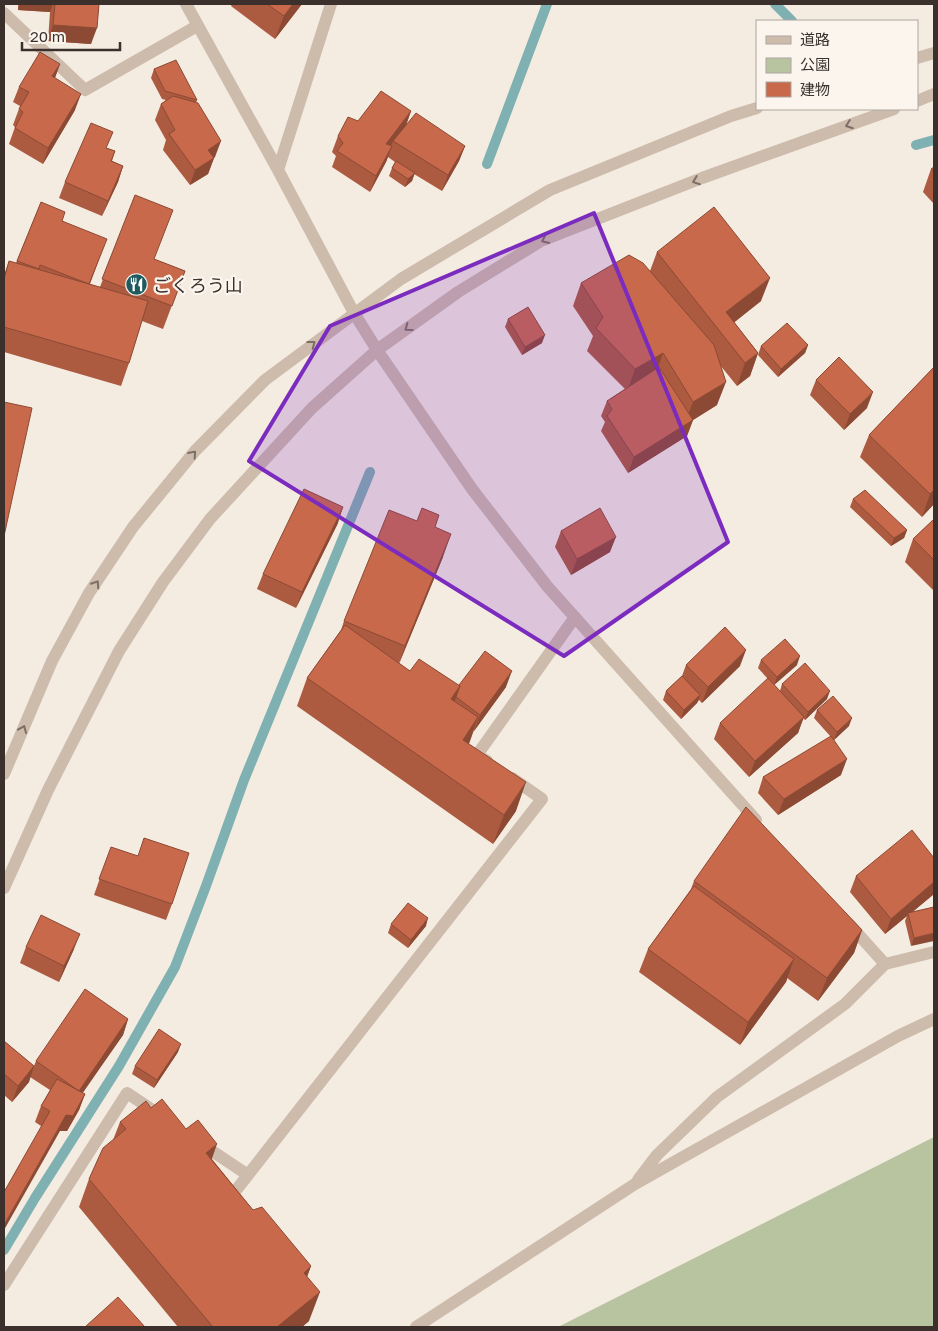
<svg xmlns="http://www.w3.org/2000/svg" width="938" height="1331" font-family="'Golos Text','Noto Sans JP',sans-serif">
  <rect width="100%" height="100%" fill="#f4ebe1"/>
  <path fill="#b8c4a0" d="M934,1137V1327H558Z"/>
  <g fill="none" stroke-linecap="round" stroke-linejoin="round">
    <path stroke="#7fb0b2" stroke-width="10" d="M775,4L792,21
      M916,145L934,140
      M487,164L547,4
      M4,1250L35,1198L119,1066L175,967L206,886L244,780L370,472"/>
    <path stroke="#cdbbac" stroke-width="12" d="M186,4L278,170L354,313L377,350L472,489L547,586L756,820
      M4,13L85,90L197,26
      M917,58L934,53
      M917,101L934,94
      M278,170L331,4
      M487,761L477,755L575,617
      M4,774L52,661L89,593L133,527L195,451L265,380L401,279L550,190L731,116L757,108
      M4,888L48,790L119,651L163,582L210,519L312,408L377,350L458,292L541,241L702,178L894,109
      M849,924L885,964
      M200,1143L248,1175
      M638,1180L657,1155L717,1097L845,1004L885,964L934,952
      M226,1203L542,799L512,778
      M4,1285L127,1093L157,1113
      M416,1327L635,1184L898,1036L934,1019"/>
  </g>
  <path fill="#ac5a40" d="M18,4H99L91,44L48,41L50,12L18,10Z
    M232,4H302L275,39L231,6Z
    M60,64L55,78L75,110L43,164L9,144L15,127L13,125L20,106L13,102L19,87Z
    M154,69L197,100L196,103L215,157L214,158L208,174L190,185L163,150L166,140L155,120L161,104L166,100L162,99L151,78Z
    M411,111L406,126L465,146L459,161L442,191L414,174L412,181L405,187L389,176L392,168L395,162L388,157L386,162L370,192L332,167L336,156L332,152L338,136Z
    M107,148L115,151L112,161L123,166L118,182L102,216L59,198L65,182Z
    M934,167V204L923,192L931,169Z
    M135,195L154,259L185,271L163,329L142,321L129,363L121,386L4,352V275L9,261L16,263L41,202L101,254L90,284L100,287Z
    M657,252L761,301L734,322L758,353L750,376L737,386L720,365L717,405L693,420L687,436L628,473L601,431L605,422L601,416L607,401L625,389L587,351L593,336L573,306L581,283L650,271Z
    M508,319L542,343L522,355L505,327Z
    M808,345L805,353L778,377L758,355L761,346Z
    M934,367V504L922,517L860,457L869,435Z
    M816,380L867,408L844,430L810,395Z
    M853,499L907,530L904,538L891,546L850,507Z
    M934,519V591L905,562L913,539Z
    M417,521L443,557L399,663L410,671L459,685L506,687L474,731V730L469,744L516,811L493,844L297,706L307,678L341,630L344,621Z
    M338,523L296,608L257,589L263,574Z
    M561,531L610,552L571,575L555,547Z
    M761,660L797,665L774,685L780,691L782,684L827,699L805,720L803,718L798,733L749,777L714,739L720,723L768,679L758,668Z
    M686,665L740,666L702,703L699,700L697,703L681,719L663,700L666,691L682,676Z
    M817,710L849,726L834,740L841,775L778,815L758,793L763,777L831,737L814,718Z
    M111,847L172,904L166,920L94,895Z
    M934,858V894L912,912L934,907L911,946L905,921L907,916L885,934L850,892L856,876Z
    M694,881L862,930L854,953L818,1001L787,978L786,982L740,1045L639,972L648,949L691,889Z
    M391,924L426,926L408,948L388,933Z
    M26,947L74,949L59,982L20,963Z
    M128,1019L123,1035L82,1093L85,1094L79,1110L67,1131H60L41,1126L35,1122L41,1106L50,1090L30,1077L29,1082L12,1102L4,1095V1041L34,1066L36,1061Z
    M178,1052L154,1088L132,1074L135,1066Z
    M151,1108L212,1159L253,1210L311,1266L307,1277L309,1321L302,1327H178L79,1207L89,1179L113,1140L120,1122Z"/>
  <path fill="#8c4a34" d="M20,4H53L50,12L18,10Z
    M293,4H302L275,39L284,16Z
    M53,25L97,28L91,44L48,41Z
    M60,64L54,80L52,76Z
    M81,94L75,110L43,164L48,148Z
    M411,111L405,127L393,141L392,144L381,159L386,144Z
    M221,141L215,157L202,165L208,150Z
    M392,146L386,162L370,192L376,176Z
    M465,146L459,161L442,191L448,175Z
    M214,158L208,174L190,185L195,170Z
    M123,166L118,182L102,216L108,201Z
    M415,173L412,181L405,187L408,179Z
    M770,278L761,301L721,333L726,312Z
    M545,335L542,343L522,355L525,347Z
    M808,345L805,353L778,377L781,369Z
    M663,353L655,376L627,392L635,369Z
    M758,353L750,376L737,386L745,363Z
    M726,382L717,405L693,420L687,436L628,473L634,457L684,425L693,402Z
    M873,392L867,408L844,430L850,414Z
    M934,490V504L922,517L930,494Z
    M343,507L338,523L296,608L302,592Z
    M907,530L904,538L891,546L894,538Z
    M451,534L443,557L397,669L405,646Z
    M616,537L610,552L571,575L577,559Z
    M746,650L740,666L702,703L708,687Z
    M800,656L797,665L774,685L777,677Z
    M512,671L506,687L474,731L480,715Z
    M460,686L450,715L451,699Z
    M830,691L827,699L805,720L808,712Z
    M700,695L697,703L681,719L684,710Z
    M478,717L468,746L463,740Z
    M804,717L798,733L749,777L755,761Z
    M852,718L849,726L834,740L837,732Z
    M847,759L841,775L778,815L784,799Z
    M526,782L516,811L493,844L504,815Z
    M934,882V894L909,915L908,913L907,916L885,934L891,919Z
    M428,918L426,926L408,948L411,940Z
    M862,930L854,953L818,1001L827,978Z
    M934,933V941L911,946L914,938Z
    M80,934L74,949L59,982L64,966Z
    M794,959L786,982L740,1045L748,1022Z
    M128,1019L123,1035L73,1107L79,1091Z
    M181,1044L178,1052L154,1088L157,1080Z
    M34,1066L29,1082L12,1102L18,1086Z
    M85,1094L79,1110L67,1131H60L4,1230V1225L66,1115Z
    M217,1144L207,1173L206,1153Z
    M311,1266L300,1295L304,1273Z
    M320,1292L309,1321L302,1327H277Z"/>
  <path fill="#c8694b" stroke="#8c4a34" d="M55,4H99L97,28L53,25Z
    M267,4H293L284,16Z
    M40,52L60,64L52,76L81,94L48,148L15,128L23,112L19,109L29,92L19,87Z
    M176,60L197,100L165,91L154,69Z
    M381,91L411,111L386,144L392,146L376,176L337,151L343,143L338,136L348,117L358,121Z
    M173,96L198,103L221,141L208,150L214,158L195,170L169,134L175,130L161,104Z
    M416,113L465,146L448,175L393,141Z
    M91,123L113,132L106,148L115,151L111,161L123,166L108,201L65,182Z
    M396,161L415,173L408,179L392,168Z
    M934,167V172L931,169Z
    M135,195L173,210L154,259L185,271L172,306L102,279Z
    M41,202L65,212L62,221L107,239L89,284L40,265L39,269L17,261Z
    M714,207L770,278L726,312L758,353L745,363L657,252Z
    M629,255L643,263L714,345L726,382L693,402L663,353L635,369L596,328L603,317L581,283Z
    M9,261L148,301L129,363L4,327V279Z
    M528,307L545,335L525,347L508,319Z
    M787,323L808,345L781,369L761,346Z
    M839,357L873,392L850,414L816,380Z
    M659,367L693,420L634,457L607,416L612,409L607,401Z
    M934,367V490L930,494L869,435Z
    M4,402L32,408L4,536Z
    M304,489L343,507L302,592L263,574Z
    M865,490L907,530L894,538L853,499Z
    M422,508L439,515L435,527L451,534L405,646L344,621L389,510L417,521Z
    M600,508L616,537L577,559L561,531Z
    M934,519V560L913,539Z
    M345,625L410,671L419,659L460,686L451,699L478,717L463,740L526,782L504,815L307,678Z
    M725,627L746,650L708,687L686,665Z
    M785,639L800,656L777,677L761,660Z
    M485,651L512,671L480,715L456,697L460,686L459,685Z
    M805,663L830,691L808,712L782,684Z
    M682,676L700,695L684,710L666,691Z
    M768,678L804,717L755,761L720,723Z
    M833,696L852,718L837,732L817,710Z
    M831,736L847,759L784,799L763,777Z
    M746,807L862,930L827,978L694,881Z
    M912,830L934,858V882L891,919L856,876Z
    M144,838L189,853L172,904L99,879L111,847L138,856Z
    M694,886L794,959L748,1022L648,949Z
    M408,903L428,918L411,940L391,924Z
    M934,907V933L914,938L908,913Z
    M41,915L80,934L64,966L26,947Z
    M85,989L128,1019L79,1091L36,1061Z
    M159,1029L181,1044L157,1080L135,1066Z
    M4,1041L34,1066L18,1086L4,1074Z
    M57,1079L85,1094L73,1116L66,1115L4,1225V1192L50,1111L41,1106Z
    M162,1099L186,1129L198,1120L217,1144L206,1153L253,1210L262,1207L311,1266L304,1273L320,1292L277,1327H213L89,1179L103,1148L126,1129L120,1122L146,1101L151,1108Z
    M118,1297L145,1327H85Z"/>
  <defs><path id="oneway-chevron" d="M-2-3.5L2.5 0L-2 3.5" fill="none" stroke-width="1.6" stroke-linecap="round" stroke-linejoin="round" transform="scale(1.25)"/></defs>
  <g stroke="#7d6f65">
    <use href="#oneway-chevron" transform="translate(849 125) rotate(160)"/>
    <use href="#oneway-chevron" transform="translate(696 181) rotate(159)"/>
    <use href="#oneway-chevron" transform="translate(545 240) rotate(156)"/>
    <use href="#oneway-chevron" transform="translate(408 328) rotate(144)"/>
    <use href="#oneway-chevron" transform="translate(312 344) rotate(-37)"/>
    <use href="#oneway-chevron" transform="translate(193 454) rotate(-49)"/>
    <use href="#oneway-chevron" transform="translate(96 584) rotate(-57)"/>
    <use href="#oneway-chevron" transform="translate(23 729) rotate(-67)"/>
  </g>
  <path fill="#7b2cbf" fill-opacity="0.2" stroke="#7b2cbf" stroke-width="4" stroke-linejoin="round" d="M594,213L728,542L564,656L249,461L330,326Z"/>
  <defs>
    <symbol id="restaurant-disc" viewBox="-11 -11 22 22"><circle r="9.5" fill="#1f5a5e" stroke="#fbf5ee"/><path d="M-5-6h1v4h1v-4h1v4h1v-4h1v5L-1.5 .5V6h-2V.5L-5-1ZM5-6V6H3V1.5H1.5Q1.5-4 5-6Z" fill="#fff"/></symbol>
  </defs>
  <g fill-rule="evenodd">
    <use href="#restaurant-disc" x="124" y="272" width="25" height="25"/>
  </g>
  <g text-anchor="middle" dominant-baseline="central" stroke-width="4.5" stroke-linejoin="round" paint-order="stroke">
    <g font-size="18" fill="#3b302b" stroke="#fbf5ee" text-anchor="start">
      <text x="153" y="285">ごくろう山</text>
    </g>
  </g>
  <rect width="938" height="1331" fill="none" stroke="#3b302b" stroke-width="10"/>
  <rect x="756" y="20" width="162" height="90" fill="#fbf5ee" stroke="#aea6a0"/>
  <rect x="766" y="36" width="25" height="8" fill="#cdbbac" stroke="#aea6a0"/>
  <text x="800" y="45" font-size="15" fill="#3b302b">道路</text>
  <rect x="766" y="58" width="25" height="15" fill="#b8c4a0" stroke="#aea6a0"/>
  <text x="800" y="70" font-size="15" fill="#3b302b">公園</text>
  <rect x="766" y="82" width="25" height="15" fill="#c8694b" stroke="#aea6a0"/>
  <text x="800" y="95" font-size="15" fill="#3b302b">建物</text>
  <path d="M22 42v8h98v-8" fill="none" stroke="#3b302b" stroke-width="2.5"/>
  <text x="30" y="42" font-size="15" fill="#3b302b" stroke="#fbf5ee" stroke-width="4" paint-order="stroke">20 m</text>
</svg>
